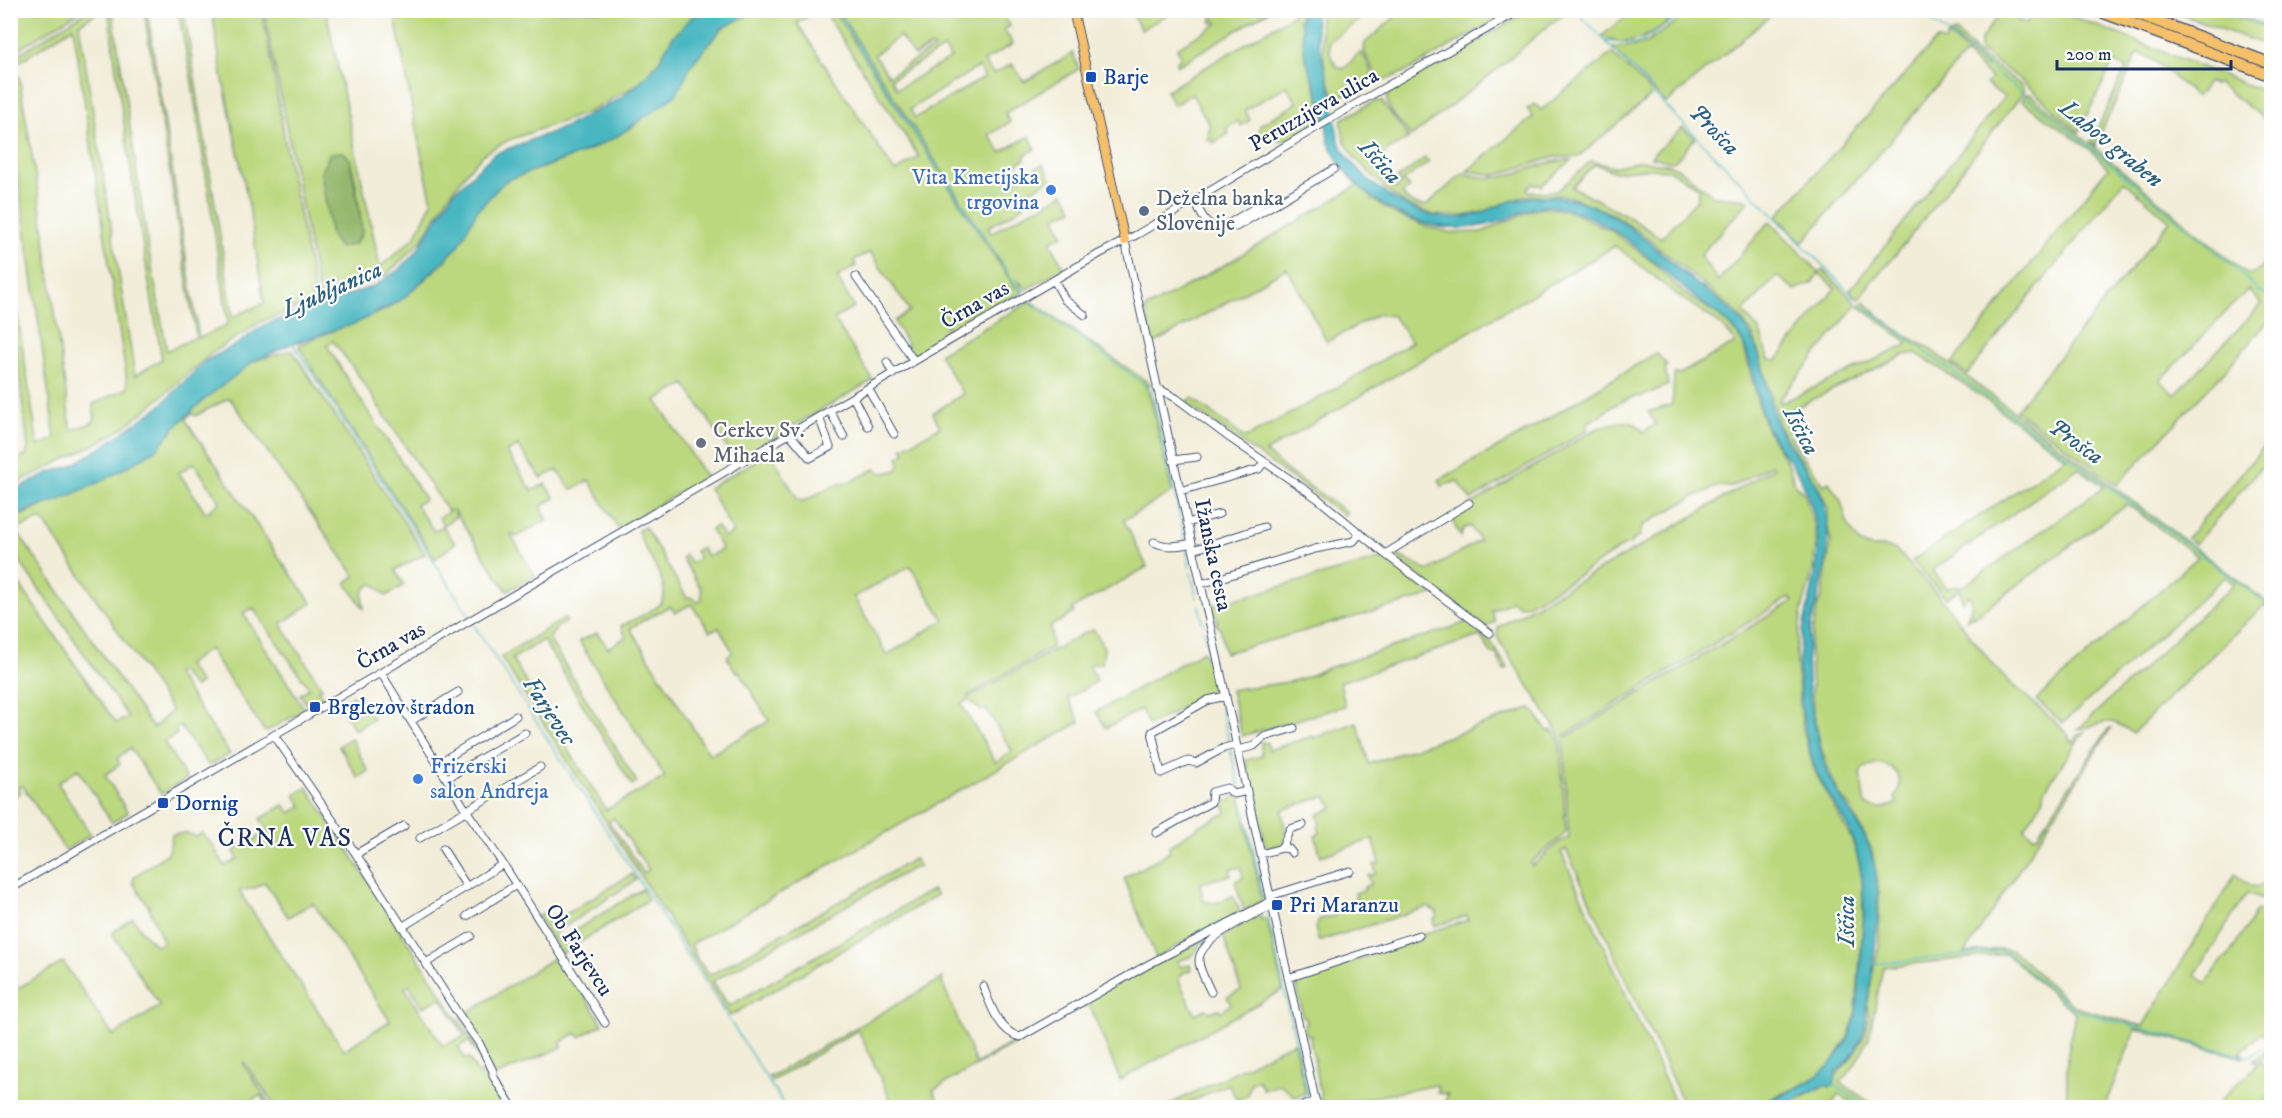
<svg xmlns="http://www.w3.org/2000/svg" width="2282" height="1118" font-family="'IM FELL DW Pica',serif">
  <rect width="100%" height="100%" fill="#fff"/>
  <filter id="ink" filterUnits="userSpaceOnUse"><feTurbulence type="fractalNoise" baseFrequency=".0167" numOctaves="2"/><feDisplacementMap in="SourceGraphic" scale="12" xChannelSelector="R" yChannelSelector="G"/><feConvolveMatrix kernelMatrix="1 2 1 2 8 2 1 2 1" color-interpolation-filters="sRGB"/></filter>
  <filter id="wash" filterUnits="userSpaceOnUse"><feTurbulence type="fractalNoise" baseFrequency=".008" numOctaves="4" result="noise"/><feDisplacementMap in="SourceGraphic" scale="24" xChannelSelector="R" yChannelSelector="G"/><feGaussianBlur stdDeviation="1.35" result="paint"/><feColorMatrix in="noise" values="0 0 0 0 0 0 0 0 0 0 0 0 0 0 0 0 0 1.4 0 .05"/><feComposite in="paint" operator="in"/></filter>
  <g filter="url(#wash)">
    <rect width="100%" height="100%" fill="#f2edd8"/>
    <path fill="#bbd87e" stroke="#6b846e" stroke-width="1.5" fill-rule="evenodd" d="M11,10H80V11L11,54Z
      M87,11H100L79,24L135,376L162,359C142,245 124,131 109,16L113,14L148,247L167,351L196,337L144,11H147L199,338L224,327L228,322L191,76L178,11H183L187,29L233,317L264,303L249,206L222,75L212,11H261C271,48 275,86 282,124C291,180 305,235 314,291L310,292L311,297L319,295L264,11H326L380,267L415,237L432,202L418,139L394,11H698L672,38L658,63L638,84L589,112L509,140L486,152L470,168L448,197L421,241L386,275L260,322C244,335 226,342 210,355C179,379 150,410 118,431C84,453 46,467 11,486V461L26,456L28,448L11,306L10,268L38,446L55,439L11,127V80L19,76L41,211L71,430L92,423L95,419L93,404L128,388L73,27L11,67V59ZM343,152C356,159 360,216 362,232L360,237L349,246L343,245L331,236L321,172L338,153Z
      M755,11H816L797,23L895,172L919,157L824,11H834L1016,289L986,239L838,11H1002L1010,26L1004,30L1013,44L984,61L993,74L1012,64L1024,82L1073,53L1079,69L1005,113L1010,122L989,135L1001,152L1030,136L1035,149L1024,156L1025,159L1001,174L1008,185L1043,164L1051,179L1019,197L1024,206L987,228L991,233L1028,212L1041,207L1064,193L1073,209L1055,217L1063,235L1050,242L1064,268L1027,289L1016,279L1024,291L954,331L946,324L945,326L950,334L914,356L894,321L910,311L870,252L854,260L856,266L837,277L854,307L834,319L873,380L735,460L685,384L656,400L706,477L618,528L589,480L571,490L557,470L541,478L518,446L507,452L532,491L545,484L555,498L541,506L547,520L516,537L513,534L511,535L535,576L507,591L453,509L456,517L443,525L439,518L451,510L448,511L354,369L333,341L327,345C357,398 393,447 425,499L416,505L434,531L443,526L455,543L435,559L317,376L299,347L300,344L386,310L401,300L446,261L476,209L498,187L513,176L546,167L592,149L633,127L679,88L691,65L722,28ZM900,36L914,56L931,46L934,48L889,76L874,55ZM944,48L951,58L897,89L891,79ZM978,67L985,77L915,118L910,109Z
      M1130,11H1173L1141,30Z
      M1210,11H1269L1177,66L1176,63L1181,57L1177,48L1217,24L1216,21L1213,23L1211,20L1214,17Z
      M1293,11H1300L1301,18L1298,19L1302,26L1305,56L1325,118L1287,140H1279L1276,133L1273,132L1262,140L1258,138L1260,125L1297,103L1287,86L1245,110L1250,120L1241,126L1238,121L1226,129L1229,134L1213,143L1211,139L1207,141L1210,126L1192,94L1174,105L1166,91L1293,15Z
      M1319,11H1371L1329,42L1330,55L1337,67L1344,69L1359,53L1363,54L1370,68L1374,81C1360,87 1347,94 1335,99L1325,69Z
      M1402,11H1511L1413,68L1386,80L1378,79L1364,51L1365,43Z
      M1528,11H1569L1551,23L1499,68L1412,136L1410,135C1403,124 1382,108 1388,93Z
      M1632,11V10L1683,11C1658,28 1634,54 1602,36Z
      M1692,11H1776L1666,103L1611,47L1636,46L1646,43Z
      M2001,11L2026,24L2031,16L2020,11H2049L2077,18L2271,94V124L2217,83L2214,85L2209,82L2207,84L2197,97L2152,59L2138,53L2095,146L2091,142L2126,68L2113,62L2079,132L2022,81L1980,50V41Z
      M2171,11H2217L2264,26L2271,29V47Z
      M1956,32L1975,51L2022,86L2024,92L1897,253L1870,283L1859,300L1850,290L2004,97L1986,84L1991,78L1965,54L1802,243L1777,216L1937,39L1945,42L1948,36L1986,67L1988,66L1951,34Z
      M1612,53L1650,90L1652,95L1578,157H1555L1496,175L1467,171L1533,117L1527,109L1535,104L1541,110Z
      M2026,94H2030L2247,274C2263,277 2266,255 2271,244V318L2215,382L2117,485L2016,410L2170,221L2124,181L1967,374L1952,363L2108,168L2092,151L2022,101ZM2248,289L2262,304L2175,395L2160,381Z
      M1375,101H1381L1383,103L1409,138L1390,149L1371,165L1396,189L1402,183L1397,179L1425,158L1429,162L1403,181L1409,187L1402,194C1407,201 1418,208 1427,205L1463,173C1478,177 1493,180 1509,175C1530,170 1550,159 1572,160L1541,186L1539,184L1536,186L1533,183L1527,189L1530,192L1557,191L1591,161L1613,167L1640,161L1667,164L1677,168L1714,196L1746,199L1749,201L1700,255L1718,281L1770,221L1817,270L1819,272L1823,270L1857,304L1779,400L1781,403L1905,346L1907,342L1859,306L1864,301C1876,316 1909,339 1927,347L2271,605V610L2264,605L2133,733C2103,712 2106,726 2078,729L2234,584L2225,577L2063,723L2036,700L2198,557L2127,504L1974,617V615L1966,620C1969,612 1974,606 1970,597L1968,596L1962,602L1960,589L1946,598L1912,561L2066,458L1965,385L1916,353L1904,355L1787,412C1779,430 1813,469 1824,485L1829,482L1841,501L1847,523L1860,544L1872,547H1885L1896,550L1939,596L2000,673L2065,731L2069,736V740L2074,742L2078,735L2084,732L2044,791V799L2024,829L2033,836L2037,835L2109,728H2111L1965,953L2002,949L2012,950L2075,1007L2143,1026L2235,874C2251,886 2256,894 2271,877V888L2263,899L2247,893L2195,975L2206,983L2223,960L2228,957L2257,910L2266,918L2271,910L2268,919L2272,921L2271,1033L2266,1036L2261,1033L2240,1053L2244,1054V1058L2136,1029L2104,1107H2067V1059L2075,1013L2006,954L1883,967L1869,1038L1854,1066L1840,1082L1877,1107H1859L1838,1094L1832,1106L1835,1107H1782L1825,1086L1831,1085L1838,1073L1851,1059L1865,1035L1869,1017L1867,1004L1870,976L1873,973L1879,946V893L1872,850L1852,810L1839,794L1829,771L1821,747L1813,709L1810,646L1818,604L1822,597L1831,542L1828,528V509L1820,489L1779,426L1757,346L1752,333L1737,313L1641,233L1616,216L1575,198L1560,195L1524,196L1484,212L1463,216L1434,215L1407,205L1388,191L1354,157L1344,140L1341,120ZM1595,164L1615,172L1642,169L1669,170L1699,188L1697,200L1661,238L1624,214L1572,187ZM1819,273L1835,288L1776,361L1768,359L1760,331L1743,312L1777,276L1795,290L1812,283ZM2078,468L2104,487L1964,586L1946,588L1933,570ZM1878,763C1898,767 1905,779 1895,797L1897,803C1887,809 1876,810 1865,805L1860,773L1863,768Z
      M1683,128L1695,138L1676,160L1672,162L1651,157L1654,153Z
      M1358,185L1372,198L1371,200L1377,202L1395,214L1427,227L1453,233L1482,232L1530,211L1542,208L1557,209L1574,213L1610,230L1650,260L1685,294L1714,312L1734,330L1743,343L1759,408L1767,430L1789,466L1795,485L1804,493L1806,498L1815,528L1816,544L1813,570L1802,610L1796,651L1800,706L1803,729L1814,770L1852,840L1859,863L1862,879L1863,921L1855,1017L1847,1039L1832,1063L1816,1077L1796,1088L1768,1099L1755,1107H1685L1566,849L1561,852L1677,1107H1443L1448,1094L1437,1093L1439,1089L1436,1085L1323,1107L1320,1095L1321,1091L1319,1089C1317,1081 1316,1071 1315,1064C1315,1054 1308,1046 1311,1035H1307L1304,1025L1307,1024L1306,1018L1303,1017L1298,992L1299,988H1296L1295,980L1423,938L1422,934L1469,920L1467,916L1434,926L1433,920L1436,918L1437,912L1428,907L1319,941L1315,928L1320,919L1334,916L1339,910L1338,905L1356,898L1355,893L1365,890L1364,887L1371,884L1368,876L1376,874L1374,865L1380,863L1373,839L1321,856L1315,836L1320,833L1318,826L1320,824L1317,815L1333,808L1326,796L1282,810L1286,837L1283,844L1266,848L1246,760L1262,756L1261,742L1267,743L1269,750L1313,736L1314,738L1357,722L1369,764L1531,708L1548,731L1552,730L1560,741L1566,833L1530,863L1532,866L1559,842L1569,838L1563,740L1497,637L1498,627L1680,524L1773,468L1771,465L1731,487L1719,486L1693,497L1642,526L1640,536L1632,541V544L1625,545L1570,581L1527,605L1519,606L1512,601L1492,611L1495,622L1486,627L1391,554L1394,553L1428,571L1480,540L1470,526L1463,529L1461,537L1450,517L1596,429C1611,423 1634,415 1643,432L1656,424L1648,412L1671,405C1675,394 1672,384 1675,373L1678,375L1735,343L1734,340C1719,318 1695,309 1675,293C1654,277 1636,261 1615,246L1265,452L1290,473L1347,512L1344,515L1187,404V401L1192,398L1245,438L1328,393L1412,342L1393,316L1378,314L1327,342L1287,268L1153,344L1145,309L1228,263ZM1790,597L1793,601L1567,737L1565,735Z
      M1031,301L1150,384L1146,386L1151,399L1172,492L1124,520L1147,567L1072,609L1074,613L1051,626L1052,647L967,696L968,698L1084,633L1094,630L1104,648L1102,663L1098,665L1095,663L1089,666L1097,681L1068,698L1080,722L691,944L698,960L710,975L914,859L920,867L911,869L713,981L729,1006L932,890L937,895L730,1016L501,657L565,618L567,622L558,626L549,639L637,782L632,785L543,640L512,659L606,810L665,777L579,641L597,633L608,648L626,637L621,626C633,620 647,614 658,606C679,590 640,549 638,530L645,527L687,598L690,597L698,602L702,600L701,589L682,558L685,555L691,563L699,558L695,551L701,548L708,557L722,549L711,530L716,526L724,537L728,536L733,532L709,488L770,452L798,500L804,501L834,485L852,481L875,469C883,475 888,473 897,470L900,463L898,457L905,453L902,448L940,427L933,413L963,394L939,354ZM910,566L944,620L887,655L854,597ZM691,604L710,631L719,628L733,652L727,657L736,672L739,671L769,721L710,755L630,628L670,606L675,613ZM968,700L980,710H987L1012,751L996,763L961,704ZM614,818L649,870L644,873L609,822Z
      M292,350L425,554L395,570L404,585L386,596L375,585L372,584C360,590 362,597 364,609L346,583L355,576L231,400L229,398L195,416L192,413L186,419L189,425L282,562L312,603L281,624L322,688L318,691L324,699L308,707L300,694L309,688L253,608L243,613L305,710L265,732L209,649L187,665L200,683L195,687L193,686L180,671L176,674L230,754L209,766L180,726L175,730L177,734L164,742L187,779L161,794L130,748L117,759L120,764L105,775L128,813L112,823L78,769L58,783L91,835L65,850L22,785L18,787L21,792L11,798L10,571L116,723L128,717L14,553L11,554V520L109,476L171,433L174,429V424L226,381L254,361ZM194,463L220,502L206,513L179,473ZM39,520H43L172,711L153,728L18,533L17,529Z
      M1656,353L1667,365L1665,367L1668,385L1643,396L1632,397L1615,405L1586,424L1588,430L1471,500L1457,481L1442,486L1439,480L1536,426Z
      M2271,438V456L2195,544L2187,538Z
      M1383,558L1433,595L1225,653L1220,627L1216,626L1218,619L1215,618L1211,606Z
      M1468,622L1489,639L1508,668L1504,670L1496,654H1492L1480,636L1340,682L1345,706L1242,736L1231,690C1262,684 1293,686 1322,670Z
      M1203,651L1205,656L1209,658L1216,689L1149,726L1141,709L1106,728L1096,712Z
      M357,694L373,719L355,730L338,704Z
      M351,738L368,771L358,778L339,746Z
      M307,787L488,1066L489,1073L484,1080L490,1078L509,1107H276L244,1062L243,1064L272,1107H269L261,1095L238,1108L11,1107L10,1024L13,1017L11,992L63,962L113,1036L160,1006L112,933L133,918L143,933L156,945L162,944V939L148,905L133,883L134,877L169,852L172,835L187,833L196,837L202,833L212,844L225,866L238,859L234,851L252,838L254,840L268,831L260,819L284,805L290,813L302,806L295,795ZM265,882L288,917L313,903L390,1021L344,1050L239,891L255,888ZM409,985L423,1007L441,998L465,1036L443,1046L405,988ZM469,1041L486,1068L485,1072L479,1075L469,1058L465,1059L458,1047Z
      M1237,795L1240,796L1262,900L1245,910L1243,908L1235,881L1243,878L1241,867L1230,869L1231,875L1200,883L1203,901L1215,903L1233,896L1240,912L1156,958L1124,878L1169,852V846L1201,825L1226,813L1224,804Z
      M632,874L636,880L553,934L558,941L642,889L648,900L561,954L537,916L544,913L551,923Z
      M1260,915L1262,920L1267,919L1283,990L1120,1080L1089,1004L1060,1018L1098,993L1225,929L1203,941L1191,957L1177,961L1181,967L1190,965L1191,970L1183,973L1178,979L1195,1014L1206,1009L1210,1012L1219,1009L1221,1012L1231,1004L1227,997L1241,990L1223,935Z
      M558,955L603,1024L580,1037L576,1033L561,1042L562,1047L495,1076L461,1017Z
      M943,978L942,982L976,1064L1019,1039L1045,1027L933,1090L941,1107H894L858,1030L775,1079L772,1080L769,1077Z
      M1294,1042L1306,1093L1295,1097L1280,1084L1264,1090L1258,1080L1251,1083L1247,1096L1237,1100L1228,1084L1179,1107H1165Z
      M2271,1048V1051L2260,1061L2269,1072L2271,1069V1094L2259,1107H2213L2258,1064L2253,1061Z"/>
    <path fill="#94b86d" stroke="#587466" stroke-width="1.5" d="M343,152L350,159L360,214L362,232L355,244L339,248L331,236L321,172L330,153Z"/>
    <path fill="#48b7c1" stroke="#327390" stroke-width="1.5" d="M698,11H755L722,28L691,65L676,95L665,103L616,137L582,153L505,181L477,211L458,247L403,299L357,323L291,344L253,362L205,399L175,427L156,450L106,479L60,500L31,509L11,520V492L50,472L71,466L102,447L160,406L205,361L234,346L264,325L374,286L401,268L416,252L454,192L494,154L565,127L619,99L638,84L658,63L672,38Z
      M1300,11H1315C1315,42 1327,71 1333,102C1336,116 1335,136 1342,148C1362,182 1411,217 1451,218C1473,219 1488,209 1508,202C1523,197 1540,196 1555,197C1611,200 1650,245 1690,278C1710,294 1736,310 1749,332C1765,359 1765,393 1776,422C1786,447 1808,466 1819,490C1826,504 1828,527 1828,543C1827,565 1821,588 1815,608C1805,642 1806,681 1813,715C1818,740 1823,769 1837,791C1848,811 1863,828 1870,849C1884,887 1876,937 1872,976C1870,987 1870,998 1866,1009C1869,1030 1854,1059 1836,1072L1835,1082L1830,1087L1826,1085L1779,1107H1757C1770,1099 1783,1095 1797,1088C1824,1075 1845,1053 1854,1023C1859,1007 1858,988 1860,971C1864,923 1869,878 1850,832C1842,814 1830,798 1821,781C1811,762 1806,737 1803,716C1800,692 1797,666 1801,642C1806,604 1824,562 1816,524C1812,505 1803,479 1791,463C1780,450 1770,436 1764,419C1754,393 1753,349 1733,328C1720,314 1702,304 1687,291C1650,258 1608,216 1557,207C1534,203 1521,214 1501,221C1490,225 1476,227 1464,228C1412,231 1353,195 1331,148C1326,139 1327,128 1326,119C1321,97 1310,76 1305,55C1302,41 1302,25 1300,11Z"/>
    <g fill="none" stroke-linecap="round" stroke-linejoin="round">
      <path stroke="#48b7c1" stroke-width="1.5" d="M836,10L914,132L1023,295
        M1575,10L1652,89L1655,95L1855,298
        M1918,10L1927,17L1950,19
        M2225,10L2272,27
        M1957,15L1967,10
        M1927,17L2095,151L2238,270L2259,292L2272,297
        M1606,41L1636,44L1644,41L1687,10
        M1026,299L1151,389L1185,541
        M1862,305L2272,607
        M292,342L470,617
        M1186,548L1190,568
        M1191,573L1197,598
        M1199,605L1203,624
        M472,622L786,1108
        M1204,630L1218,693
        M1220,702L1229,742
        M1231,751L1239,787
        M1241,797L1264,899
        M1267,915L1309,1100
        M1872,964L2001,951L2008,953L2075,1010L2242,1056H2250L2272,1044
        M1833,1084L1870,1108"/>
    </g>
  </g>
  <g filter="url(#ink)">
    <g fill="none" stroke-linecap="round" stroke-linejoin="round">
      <defs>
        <path id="minor" d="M1194,200C1201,213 1206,230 1223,227L1279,193
          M1236,227L1334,169
          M1125,241L1317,1108
          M856,277L914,361
          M1054,280L1065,300L1085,315
          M887,362L893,374
          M868,388L894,434
          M1157,388L1176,398L1227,436L1317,498L1385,554L1490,633
          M853,397L868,426
          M830,411L844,437
          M790,434L810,458L830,447L819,417
          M1173,460L1197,457
          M1180,491L1259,469L1264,462
          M1187,523L1219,514
          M1154,542C1166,548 1179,546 1192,543
          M1193,550L1264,527
          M1385,554L1469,503
          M1201,584L1315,549L1354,541L1360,533
          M381,673L466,810L503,864L402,927
          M1226,696L1208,700L1152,732L1161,773L1188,761L1196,763L1224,748L1236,745
          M411,721L458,692
          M274,735L356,854L459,1015L479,1043L493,1071V1076L513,1108
          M1238,750L1254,746L1264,737L1294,728
          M437,764L516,716
          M447,778L525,733
          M1156,833L1211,802L1212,792L1227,788L1234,794L1247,791
          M420,838L540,767
          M1282,848L1289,849L1292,853
          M443,849L467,887
          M356,854L404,826
          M1261,854L1282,848L1290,829L1303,825
          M503,864L605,1023
          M10,889L940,346L1099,254L1138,234L1354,105L1520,10
          M1270,896L1350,871
          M467,916L516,885
          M426,963L471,936
          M1288,978L1419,935
          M983,986C990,1004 999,1032 1020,1037L1151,963L1271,901
          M1211,992C1207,983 1199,970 1199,961C1198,939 1254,914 1272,906
          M1296,1108L1316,1101"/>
        <path id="major" d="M1073,10L1125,241"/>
        <path id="highway" d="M2096,10L2272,76
          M2127,10L2272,64"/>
      </defs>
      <use href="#minor" stroke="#3b4c70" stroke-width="9"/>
      <use href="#major" stroke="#3b4c70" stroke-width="10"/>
      <use href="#highway" stroke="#3b4c70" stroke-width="13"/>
      <use href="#minor" stroke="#fff" stroke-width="7"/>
      <use href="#major" stroke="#f6c06b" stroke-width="8"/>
      <use href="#highway" stroke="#f6c06b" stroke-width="10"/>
    </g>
  </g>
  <g fill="#1a4fb4" stroke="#fff" stroke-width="2">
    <rect x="1085" y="71" width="12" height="12" rx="3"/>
    <rect x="309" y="701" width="12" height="12" rx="3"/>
    <rect x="157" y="797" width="12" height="12" rx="3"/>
    <rect x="1271" y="899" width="12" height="12" rx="3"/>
  </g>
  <g fill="#3f7fe0" stroke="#fff" stroke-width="2">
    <circle cx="1051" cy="190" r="6"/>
    <circle cx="418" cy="779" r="6"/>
  </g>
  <circle fill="#5c6f8a" stroke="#fff" stroke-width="2" cx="1144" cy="211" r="6"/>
  <circle fill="#6b7280" stroke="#fff" stroke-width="2" cx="701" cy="443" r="6"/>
  <g text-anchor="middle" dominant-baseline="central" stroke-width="4.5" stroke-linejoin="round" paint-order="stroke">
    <g font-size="22" fill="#164399" stroke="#fff" text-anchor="start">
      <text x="1103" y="77">Barje</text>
      <text x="327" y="707">Brglezov štradon</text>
      <text x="175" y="803">Dornig</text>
      <text x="1289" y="905">Pri Maranzu</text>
    </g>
    <g font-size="22" fill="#1b2f5e" stroke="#fff">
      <text transform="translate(1314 110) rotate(-30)">Peruzzijeva ulica</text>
      <text transform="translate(975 305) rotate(-30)">Črna vas</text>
      <text transform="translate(1213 555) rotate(78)">Ižanska cesta</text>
      <text transform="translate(391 646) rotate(-30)">Črna vas</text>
      <text transform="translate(579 950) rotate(57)">Ob Farjevcu</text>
    </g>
    <g font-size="22" fill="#366cbe" stroke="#fff" text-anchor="end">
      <text x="1039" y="177">Vita Kmetijska<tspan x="1039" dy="25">trgovina</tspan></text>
      <text x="430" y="766" text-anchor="start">Frizerski<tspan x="430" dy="25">salon Andreja</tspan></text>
    </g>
    <g font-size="22" fill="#4e5e75" stroke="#fff" text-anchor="start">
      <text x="1156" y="198">Deželna banka<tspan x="1156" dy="25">Slovenije</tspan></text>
    </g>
    <g font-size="22" fill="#5b616d" stroke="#fff" text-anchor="start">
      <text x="713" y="430">Cerkev Sv.<tspan x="713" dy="25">Mihaela</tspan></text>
    </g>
    <g font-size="24" font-style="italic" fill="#2b5f81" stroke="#fff">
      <text transform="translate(1714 130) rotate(46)">Prošca</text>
      <text transform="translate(2111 144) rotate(39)">Lahov graben</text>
      <text transform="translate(1380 162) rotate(48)">Iščica</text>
      <text transform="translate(332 290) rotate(-24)">Ljubljanica</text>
      <text transform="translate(1801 431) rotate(62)">Iščica</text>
      <text transform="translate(2076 442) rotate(36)">Prošca</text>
      <text transform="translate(549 711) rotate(57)">Farjevec</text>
      <text transform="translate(1847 921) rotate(-90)">Iščica</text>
    </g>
    <g font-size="26" letter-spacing="1.5" fill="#1b2f5e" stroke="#fff">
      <text x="285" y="838">ČRNA VAS</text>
    </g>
  </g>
  <rect width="2282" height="1118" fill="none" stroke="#fff" stroke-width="36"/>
  <path d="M2057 60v9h174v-9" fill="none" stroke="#1b2f5e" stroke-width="3"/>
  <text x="2066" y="60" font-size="18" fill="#1b2f5e" stroke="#ffffff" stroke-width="4.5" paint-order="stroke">200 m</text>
</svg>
